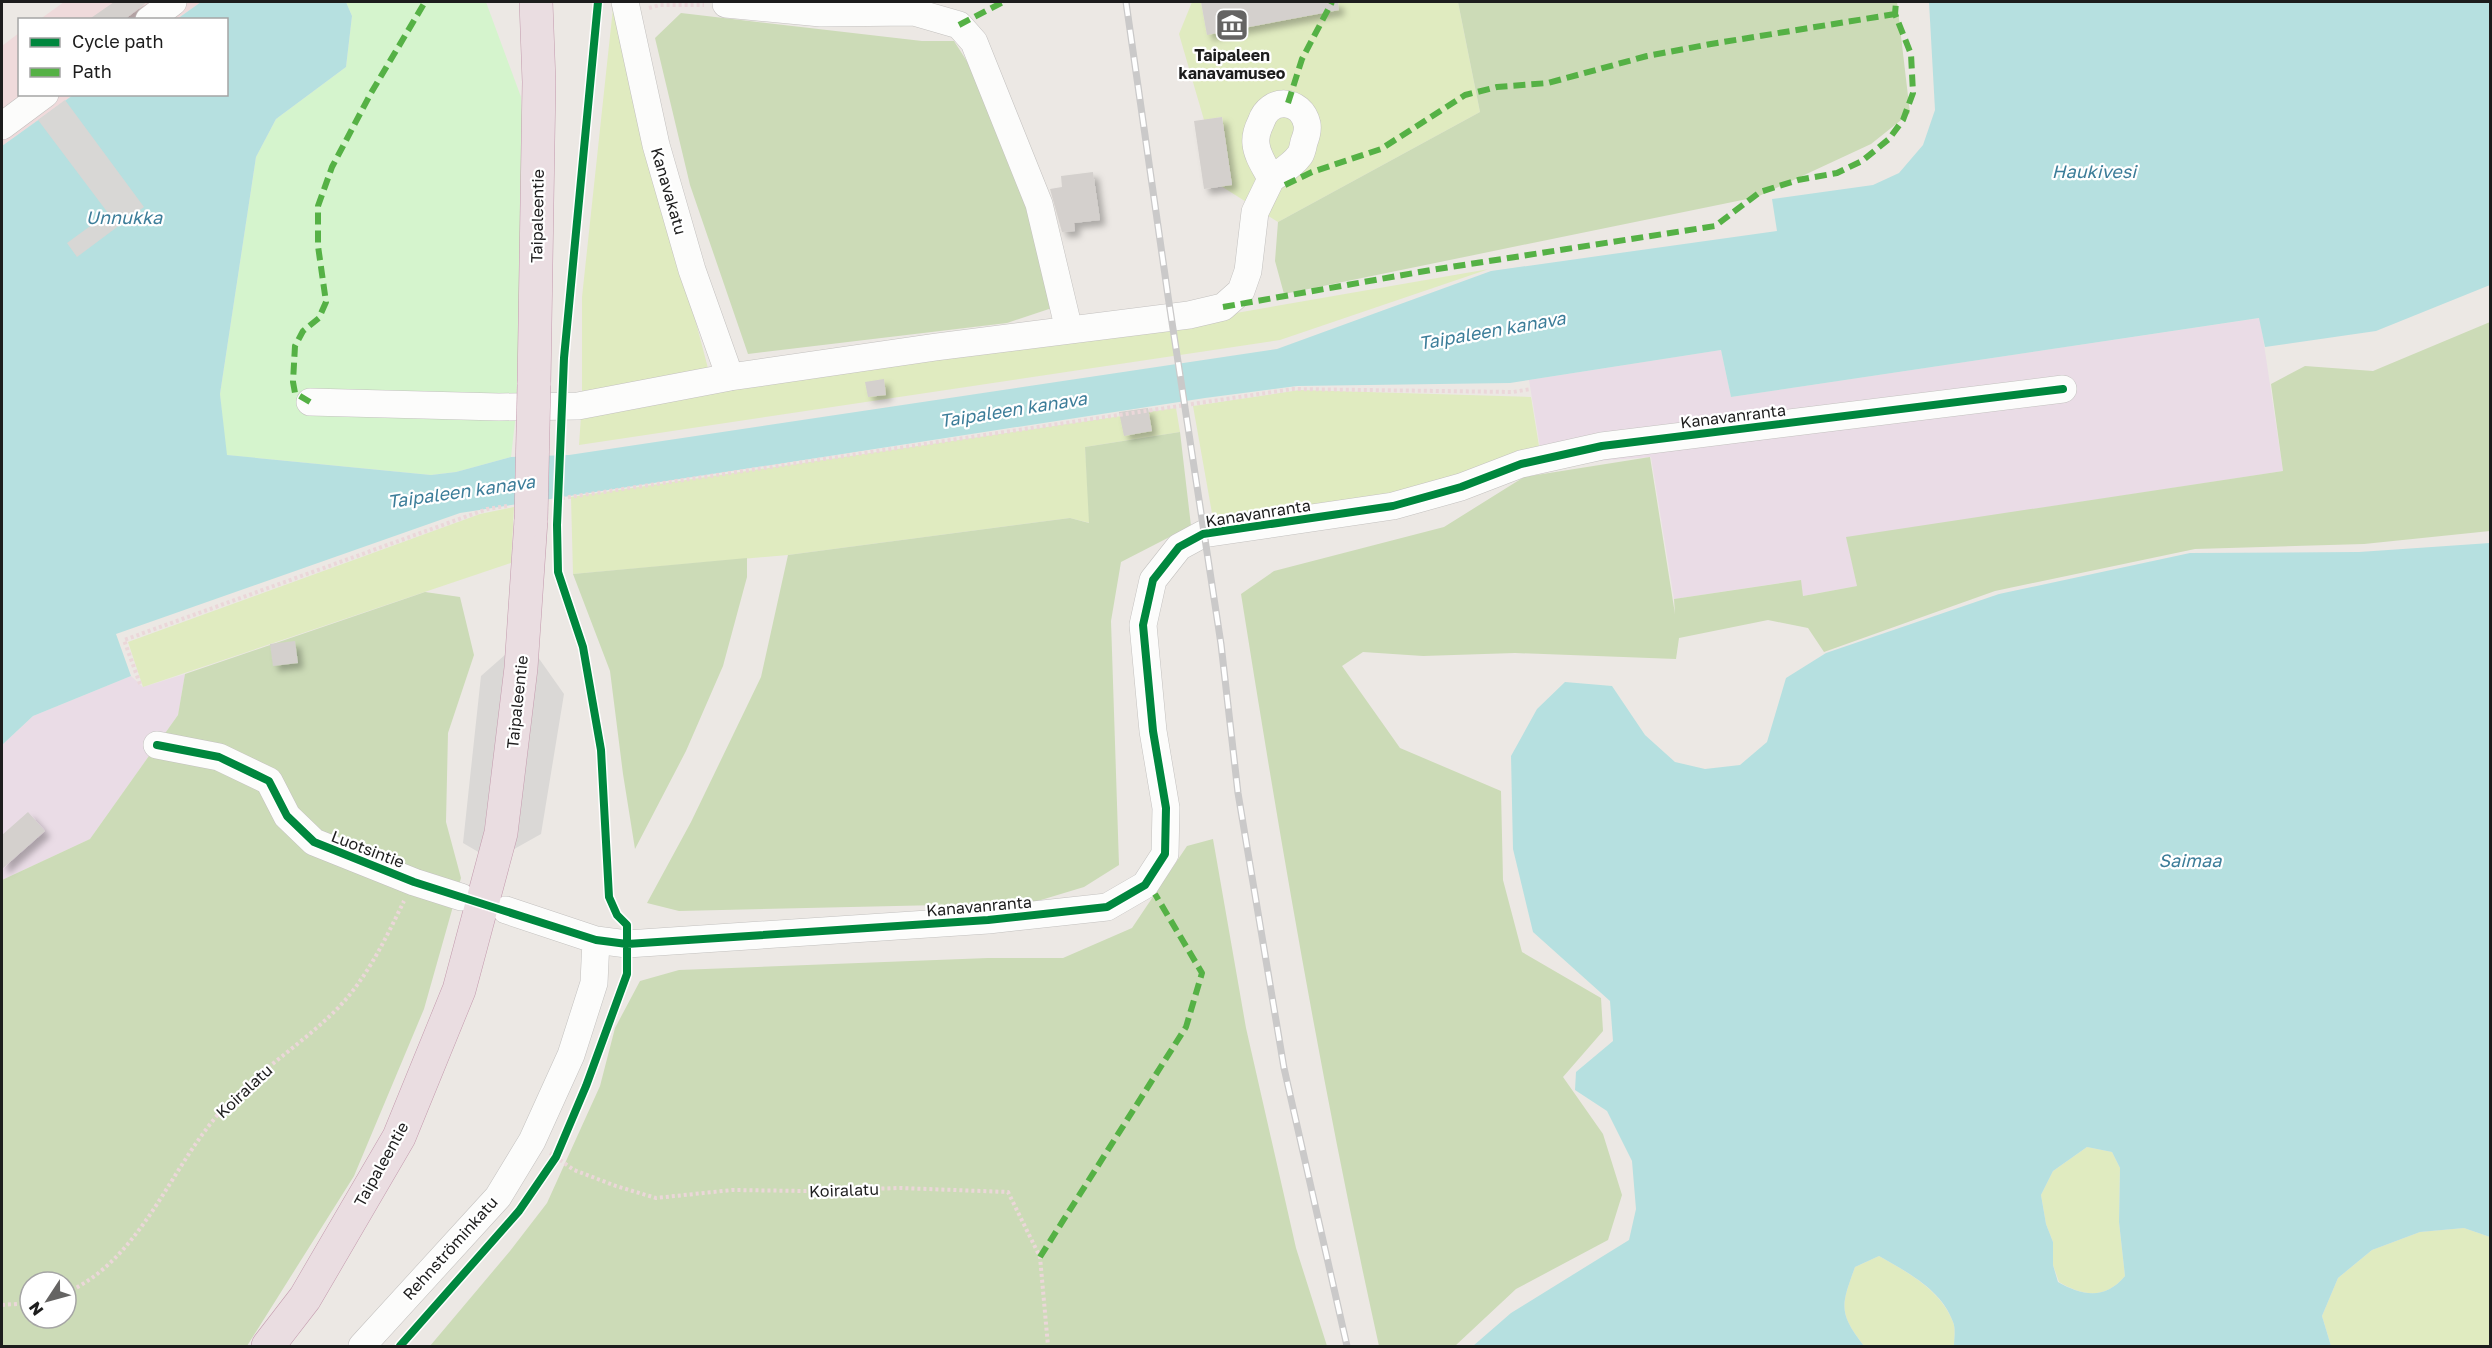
<svg xmlns="http://www.w3.org/2000/svg" width="2492" height="1348" font-family="'Golos Text',sans-serif">
  <defs>
    <filter id="shadow"><feDropShadow dx="5.5" dy="5.5" stdDeviation="3" flood-color="#0004"/></filter>
  </defs>
  <rect width="100%" height="100%" fill="#ece8e4"/>
  <path fill="#efdadb" d="M64,2H201L177,19L39,20Z
    M19,33L20,94L73,95L2,146V46Z"/>
  <path fill="#eadce6" d="M2260,318L2283,471L1847,538L1857,586L1803,596L1800,580L1674,599L1651,457L1543,465L1529,380L1721,350L1731,397Z
    M185,674L178,715L90,839L2,880V745L33,716L131,676L143,687Z"/>
  <path fill="#dad8d6" d="M528,643L564,694L541,834L500,857Z
    M514,647L487,857L463,843L481,676Z"/>
  <path fill="#e0ebc0" d="M1192,2H1201L1207,34L1309,15L1307,2H1458L1480,112L1278,222L1221,186L1232,184L1222,117L1204,120L1179,34Z
    M613,8L709,372L582,391V297Z
    M1489,269L1280,340L579,445L581,416L716,390L1190,321Z
    M1300,390L1531,397L1539,446L1418,490L1213,519L1193,406Z
    M1176,408L1180,432L1085,447L1090,523L1070,518L788,555L573,574L571,497Z
    M514,507L511,563L143,687L128,642L480,514Z
    M2087,1147L2112,1152L2120,1168L2119,1222L2125,1276C2105,1300 2083,1296 2059,1282L2053,1265V1242L2046,1224L2041,1195L2053,1171Z
    M2464,1228L2490,1237V1346H2331L2322,1316L2338,1278L2372,1250L2420,1232Z
    M1879,1256C1907,1272 1941,1290 1953,1322C1956,1329 1954,1339 1954,1346H1864C1838,1312 1841,1306 1855,1267Z"/>
  <path fill="#ccdbb7" fill-rule="evenodd" d="M1458,2H1897L1910,113L1871,144L1757,197L1284,294L1275,261L1278,222L1480,112Z
    M681,13L922,41H954L977,77L1046,261L1055,307L1007,323L748,354L690,185L655,38Z
    M2490,322V531L2364,544L2195,549L1995,591L1824,652L1808,628L1768,620L1679,638L1676,659L1515,653L1423,656L1363,652L1342,666L1400,748L1501,791L1503,880L1522,952L1601,998L1603,1031L1563,1077L1603,1134L1622,1195L1608,1240L1516,1289L1455,1346H1379C1324,1098 1281,846 1241,594L1274,571L1444,527L1524,477L1650,457L1675,614L1674,599L1801,580L1803,596L1857,586L1846,537L2283,471L2271,384L2305,366L2373,371Z
    M1180,432L1191,526L1121,562L1111,621L1119,865L1084,887L1031,903L679,911L647,903L691,822L761,677L788,555L1070,518L1089,523L1085,447Z
    M747,558V577L723,666L686,751L635,849L623,774L610,671L573,574Z
    M425,592L460,597L474,655L448,733L446,822L461,878L424,1009L354,1176L247,1346H2V880L90,839L178,715L185,674ZM30,1282H66V1318H30Z
    M1213,839L1246,1028L1296,1248L1327,1346H430L510,1251L547,1203L600,1086L615,1028L640,981L679,970L988,958H1063L1132,928L1187,846Z"/>
  <path fill="#d5f4cd" d="M346,2H486L521,97L524,170L516,413L511,457L456,472L431,475L226,455L220,394L256,157L276,119L346,67L352,16Z"/>
  <path fill="#b6e0e0" fill-rule="evenodd" d="M201,2H346L352,16L346,67L276,119L256,157L220,394L227,455L431,475L456,472L511,457L569,455L1277,349L1491,271L1777,231L1772,199L1873,185L1899,173L1923,145L1935,110L1929,2H2490V285L2376,331L2265,347L2259,318L1731,397L1721,350L1510,383L1297,386L1205,398L460,513L116,634L131,676L33,716L2,745V146L73,95L226,94V20L177,19Z
    M2490,543V1237L2464,1228L2420,1232L2372,1250L2338,1278L2322,1316L2331,1346H1954C1954,1339 1956,1329 1953,1322C1942,1290 1907,1272 1879,1256L1855,1267C1841,1306 1838,1312 1864,1346H1473L1511,1313L1629,1240L1636,1209L1632,1161L1607,1111L1575,1090L1576,1072L1613,1041L1610,1001L1533,932L1513,849L1511,756L1537,709L1565,682L1612,686L1645,735L1675,762L1705,769L1740,765L1767,742L1786,678L1826,653L1999,594L2190,553L2359,552ZM2087,1147L2112,1152L2120,1168L2119,1222L2125,1276C2105,1300 2083,1296 2058,1282L2053,1265V1242L2046,1224L2041,1195L2053,1171Z"/>
  <path fill="#d8d7d5" d="M65,100L144,207L77,257L67,243L108,213L38,120Z"/>
  <path fill="#d4d0cd" filter="url(#shadow)" d="M114,2H147L124,20H88Z
    M1201,2H1338L1339,10L1207,35Z
    M1222,117L1232,185L1204,189L1194,121Z
    M1093,172L1100,220L1074,223L1075,231L1062,232L1050,189L1062,187L1061,176Z
    M884,379L886,395L868,397L865,382Z
    M1148,408L1152,431L1124,436L1119,412Z
    M295,641L298,663L273,666L270,644Z
    M28,812L45,831L2,869V835Z"/>
  <g fill="none" stroke-linecap="round" stroke-linejoin="round">
    <defs>
      <path id="minor" d="M625,2L656,145L692,270L730,377
        M726,4L821,13L914,12L959,25L974,42L1039,204L1069,330
        M149,20L173,2
        M2,126L45,94
        M310,402L499,407L578,406L730,377L936,347L1189,315L1223,307L1241,291L1248,271L1255,212L1271,179C1266,168 1257,156 1256,144C1255,137 1258,128 1261,122C1269,97 1301,98 1307,124C1308,129 1306,137 1304,142C1303,147 1302,152 1300,155C1292,166 1281,172 1271,179
        M157,745L219,757L269,781L287,816L314,842L414,882L461,897
        M506,910L596,940L627,944L988,920L1107,907L1145,885L1165,854L1166,808L1153,731L1143,625L1153,580L1179,547L1203,534L1393,506L1461,487L1521,464L1602,446L2063,389
        M362,1346L498,1197L532,1141L571,1055L594,983L596,940"/>
      <path id="highway" d="M534,385L539,82L536,2
        M268,1346L305,1298L399,1137L459,990L501,833L521,668L531,520"/>
    </defs>
    <use href="#minor" stroke="#c3c1bf" stroke-width="28"/>
    <use href="#highway" stroke="#c39aad" stroke-width="34"/>
    <path stroke="#ebd7d9" stroke-width="4" stroke-dasharray="3 3" stroke-linecap="butt" d="M649,8L660,5H704
      M556,499L1293,389L1513,392L1531,389
      M140,684L124,640L487,509L507,506
      M550,1153L574,1170L616,1186L656,1198L732,1190L804,1191L900,1188L1008,1192L1040,1257L1048,1346
      M66,1293C142,1258 168,1171 221,1111C255,1073 300,1046 337,1009C367,978 385,940 404,901
      M2,1305L30,1303"/>
    <use href="#minor" stroke="#fcfcfb" stroke-width="27"/>
    <use href="#highway" stroke="#eadde1" stroke-width="33"/>
    <defs>
      <path id="rail" d="M1126,2L1168,296L1221,644L1238,793L1284,1068L1347,1346"/>
    </defs>
    <use href="#rail" stroke="#cac9c9" stroke-width="7"/>
    <use href="#rail" stroke="#fff" stroke-width="4.5" stroke-dasharray="14" stroke-linecap="butt"/>
    <defs>
      <path id="highway-bridge" d="M531,520L534,385"/>
    </defs>
    <use href="#highway-bridge" stroke="#c39aad" stroke-width="34" stroke-linecap="butt"/>
    <use href="#highway-bridge" stroke="#eadde1" stroke-width="33"/>
    <path stroke="#55b145" stroke-width="6" stroke-dasharray="12 6" stroke-linecap="butt" d="M959,25L1003,2
      M1288,103L1302,59L1332,2
      M1285,185L1312,172L1381,149L1465,95L1497,87L1548,83L1647,56L1711,44L1895,14
      M1223,307L1431,270L1715,226L1760,192L1798,180L1837,173L1862,161L1889,139L1903,120L1913,93L1911,54L1895,14L1896,2
      M310,402L295,393L293,382L295,346L303,331L319,318L326,302L318,246V206L332,167L371,93L425,2
      M1040,1257L1186,1027L1202,973L1155,894"/>
    <defs>
      <path id="cycleway" d="M157,745L219,757L269,781L287,816L314,842L414,882L596,940L627,944L988,920L1107,907L1145,885L1165,854L1166,808L1153,731L1143,625L1153,580L1179,547L1203,534L1393,506L1461,487L1521,464L1602,446L2063,389
        M400,1346L519,1211L556,1157L586,1086L627,974V925L617,915L609,897L601,750L583,647L558,572L557,525L564,358L598,2"/>
    </defs>
    <use href="#cycleway" stroke="#fff" stroke-width="11"/>
    <use href="#cycleway" stroke="#00873e" stroke-width="8"/>
  </g>
  <defs>
    <symbol id="museum-square" viewBox="-11 -11 22 22"><rect x="-9" y="-9" width="18" height="18" rx="4" fill="#656463" stroke="#fff"/><path d="M0-6L6-3V-2H-6V-3ZM-5-1h2V3h-2ZM-1-1h2V3h-2ZM3-1h2V3H3ZM-6 4H6V6H-6Z" fill="#fff"/></symbol>
  </defs>
  <g fill-rule="evenodd">
    <use href="#museum-square" x="1213" y="6" width="38" height="38"/>
  </g>
  <g text-anchor="middle" dominant-baseline="central" stroke-width="4.5" stroke-linejoin="round" paint-order="stroke">
    <g font-size="16" font-weight="bold" fill="#1d1d1d" stroke="#fff">
      <text x="1232" y="55">Taipaleen<tspan x="1232" dy="18">kanavamuseo</tspan></text>
    </g>
    <g font-size="16" fill="#1d1d1d" stroke="#fff">
      <text transform="translate(669 191) rotate(74)">Kanavakatu</text>
      <text transform="translate(537 216) rotate(-89)">Taipaleentie</text>
      <text transform="translate(1733 416) rotate(-7)">Kanavanranta</text>
      <text transform="translate(1258 513) rotate(-9)">Kanavanranta</text>
      <text transform="translate(517 702) rotate(-84)">Taipaleentie</text>
      <text transform="translate(368 849) rotate(21)">Luotsintie</text>
      <text transform="translate(979 906) rotate(-5)">Kanavanranta</text>
      <text transform="translate(244 1091) rotate(-43)">Koiralatu</text>
      <text transform="translate(381 1164) rotate(-61)">Taipaleentie</text>
      <text transform="translate(844 1190) rotate(-2)">Koiralatu</text>
      <text transform="translate(450 1248) rotate(-48)">Rehnströminkatu</text>
    </g>
    <g font-size="18" font-style="italic" fill="#3c7d99" stroke="#fff">
      <text x="2094" y="171">Haukivesi</text>
      <text x="124" y="217">Unnukka</text>
      <text transform="translate(1492 330) rotate(-10)">Taipaleen kanava</text>
      <text transform="translate(1013 409) rotate(-9)">Taipaleen kanava</text>
      <text transform="translate(461 491) rotate(-8)">Taipaleen kanava</text>
      <text x="2190" y="860">Saimaa</text>
    </g>
  </g>
  <rect width="2492" height="1348" fill="none" stroke="#1d1d1d" stroke-width="6"/>
  <rect x="18" y="18" width="210" height="78" fill="#ffffff" stroke="#a5a5a5" stroke-width="1.5"/>
  <rect x="30" y="38" width="30" height="9" fill="#00873e" stroke="#a5a5a5" stroke-width="1.5"/>
  <text x="72" y="48" font-size="18" fill="#1d1d1d">Cycle path</text>
  <rect x="30" y="68" width="30" height="9" fill="#55b145" stroke="#a5a5a5" stroke-width="1.5"/>
  <text x="72" y="78" font-size="18" fill="#1d1d1d">Path</text>
  <g transform="translate(48 1300) rotate(234)"><circle r="28" fill="#ffffff" stroke="#a5a5a5" stroke-width="1.5"/>
  <path d="M0-4.5L10 22L0 15L-10 22Z" fill="#656463"/>
  <text y="-9" font-size="16" font-weight="bold" text-anchor="middle" fill="#1d1d1d">N</text>
  </g>
</svg>
